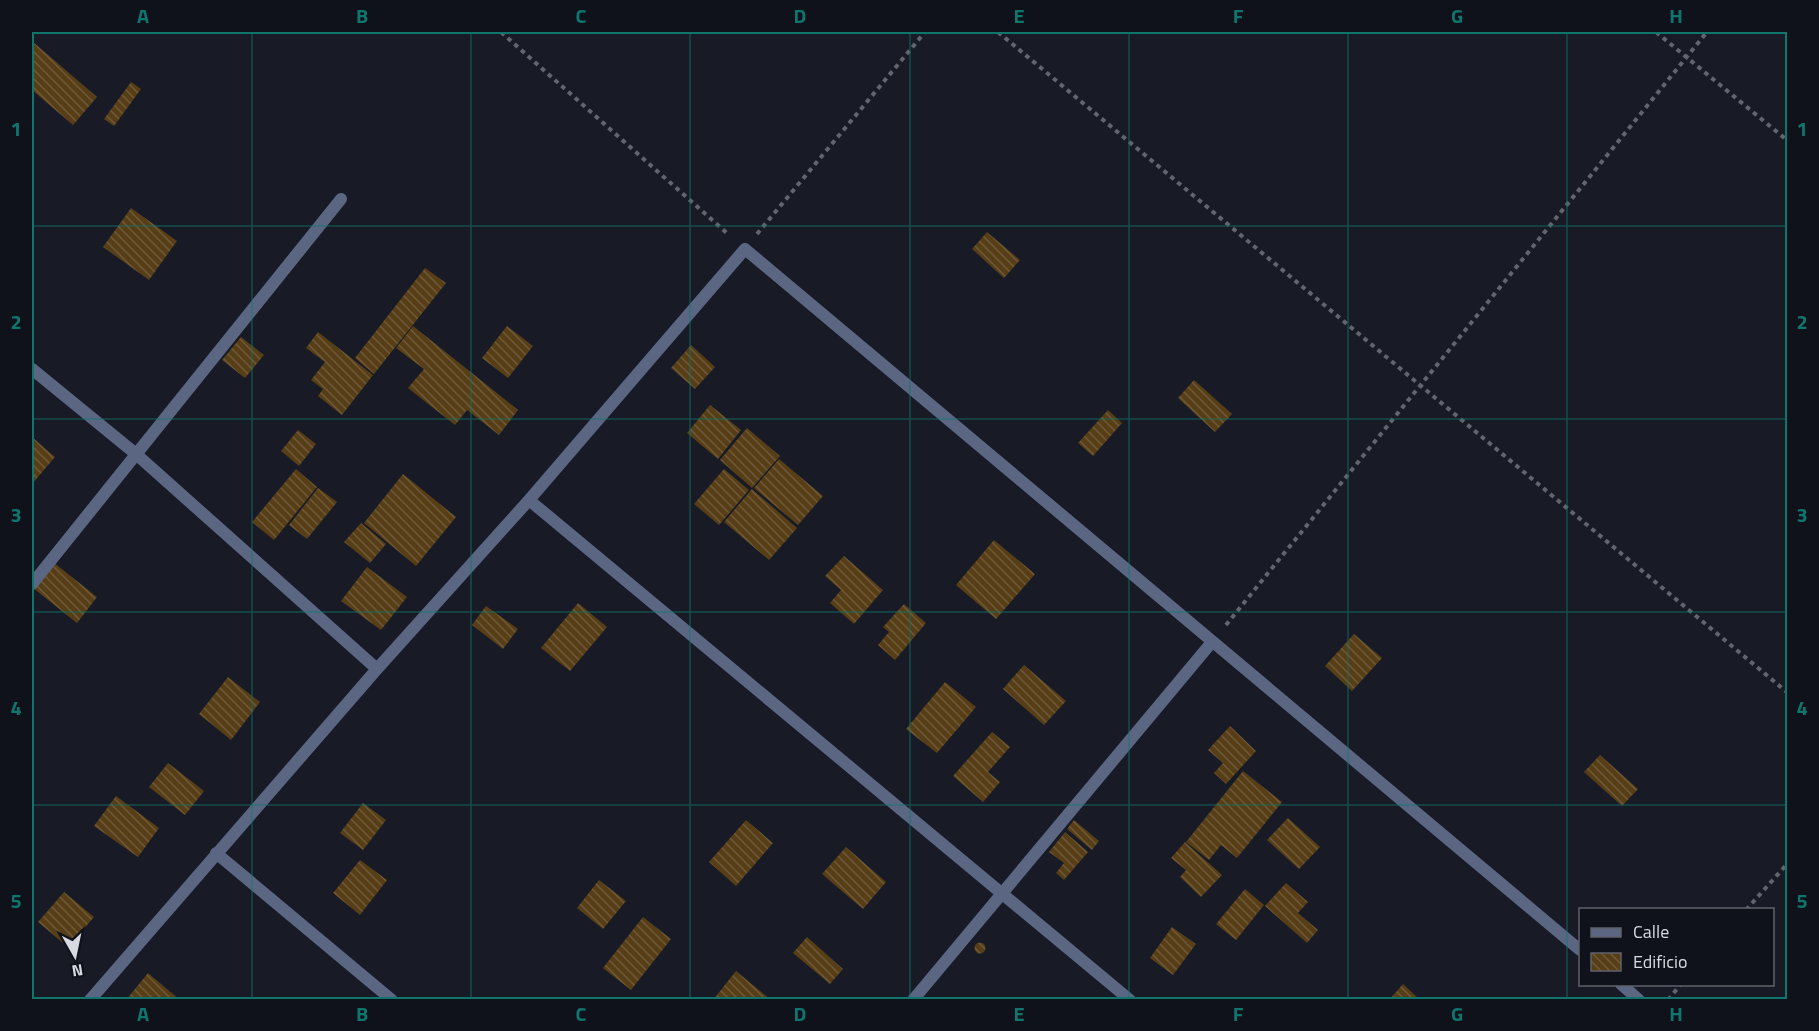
<svg xmlns="http://www.w3.org/2000/svg" width="1819" height="1031" font-family="'Titillium Web',sans-serif">
  <defs>
    <pattern id="building-back-hatch" width="6" height="6" patternUnits="userSpaceOnUse" patternTransform="scale(1.5)"><rect width="6" height="6" fill="#573e16"/><path d="M-1 5l2 2M0 0l6 6M5-1l2 2" fill="none" stroke="#6e5938"/></pattern>
  </defs>
  <rect width="100%" height="100%" fill="#181b25"/>
  <path fill="url(#building-back-hatch)" d="M33,42L97,97L73,125L32,90Z
    M131,82L141,89L114,126L104,119Z
    M131,208L177,241L149,280L103,247Z
    M987,232L1020,260L1004,278L972,249Z
    M425,268L446,283L374,374L355,358Z
    M413,326L518,410L499,435L467,410L455,425L408,388L424,369L396,348Z
    M507,326L533,346L508,378L482,358Z
    M318,332L373,375L342,415L318,396L323,389L311,380L325,362L306,348Z
    M241,337L264,355L245,378L222,360Z
    M691,345L715,367L695,389L671,368Z
    M1194,380L1232,414L1215,432L1178,398Z
    M710,405L741,430L718,459L687,433Z
    M1108,410L1122,423L1093,456L1078,443Z
    M747,428L780,456L752,488L720,460Z
    M298,430L316,444L299,466L281,451Z
    M32,437L55,457L32,484Z
    M779,459L823,496L798,525L754,488Z
    M296,469L317,487L274,540L252,522Z
    M724,469L749,490L719,525L694,504Z
    M403,474L456,517L416,566L364,523Z
    M318,488L337,502L307,539L289,525Z
    M752,489L797,528L769,560L724,522Z
    M361,523L386,544L370,563L344,542Z
    M994,540L1035,574L996,619L956,585Z
    M844,556L883,590L854,624L830,603L841,590L825,576Z
    M53,562L97,597L77,623L33,588Z
    M367,567L407,597L381,630L341,601Z
    M578,603L607,627L570,671L541,648Z
    M904,604L926,623L895,660L878,645L889,632L883,627Z
    M486,606L518,629L503,649L472,625Z
    M1354,634L1382,658L1352,691L1325,666Z
    M1024,665L1066,701L1044,725L1003,689Z
    M228,677L260,702L231,740L199,714Z
    M945,682L976,707L937,753L906,729Z
    M1230,726L1256,751L1226,784L1214,773L1223,763L1208,750Z
    M992,732L1010,747L988,772L1000,782L983,802L953,776Z
    M1600,755L1638,789L1622,806L1584,772Z
    M168,763L204,791L185,815L149,787Z
    M1243,771L1282,802L1237,858L1221,845L1209,860L1186,842Z
    M116,796L159,828L138,857L94,826Z
    M363,803L386,820L363,850L340,833Z
    M1288,818L1320,847L1299,869L1267,840Z
    M746,820L773,843L736,886L709,862Z
    M1074,820L1099,841L1092,850L1067,829Z
    M1065,832L1088,852L1064,880L1056,873L1064,863L1049,852Z
    M1185,842L1222,875L1201,897L1180,877L1186,870L1171,858Z
    M846,847L886,882L863,909L822,874Z
    M360,860L387,880L360,915L333,893Z
    M599,880L626,901L603,929L577,908Z
    M1286,883L1308,902L1298,913L1318,930L1307,943L1265,906Z
    M1245,889L1264,905L1236,940L1216,924Z
    M64,892L94,917L68,947L38,922Z
    M643,917L671,939L631,990L603,968Z
    M1172,927L1196,944L1173,975L1150,958Z
    M807,937L843,969L830,984L793,953Z
    M974.5 948a5.5 5.5 0 1 1 11 0a5.5 5.5 0 1 1-11 0Z
    M736,971L771,1000H713Z
    M148,973L180,1000H126Z
    M1403,984L1420,1000H1389Z"/>
  <g fill="none" stroke-linecap="round" stroke-linejoin="round">
    <path stroke="#62656e" stroke-width="4" stroke-dasharray="4.5 4.5" stroke-linecap="butt" d="M501,32L729,235
      M998,32L1788,693
      M1656,32L1788,141
      M757,234L925,32
      M1226,625L1707,32
      M1746,910L1788,863
      M1668,1000L1681,984"/>
    <path stroke="#5b6683" stroke-width="12" d="M32,369L136,454L377,669
      M529,500L1130,1000
      M32,584L341,199
      M216,853L392,1000
      M1621,984L1639,1000
      M90,1000L377,669L529,500L745,249L1580,950
      M913,1000L1212,642"/>
  </g>
  <path fill="none" stroke="#0f766e" stroke-width="1.5" stroke-opacity="0.55" d="M252,32V1000M471,32V1000M690,32V1000M910,32V1000M1129,32V1000M1348,32V1000M1567,32V1000M32,226H1788M32,419H1788M32,612H1788M32,805H1788"/>
  <rect width="1819" height="1031" fill="none" stroke="#0f121b" stroke-width="66"/>
  <rect x="1579" y="908" width="195" height="78" fill="#0f121b" stroke="#5f626a" stroke-width="1.5"/>
  <rect x="1591" y="928" width="30" height="9" fill="#5b6683" stroke="#5f626a" stroke-width="1.5"/>
  <text x="1633" y="938" font-size="18" fill="#d7dae1">Calle</text>
  <rect x="1591" y="953" width="30" height="18" fill="url(#building-back-hatch)" stroke="#5f626a" stroke-width="1.5"/>
  <text x="1633" y="968" font-size="18" fill="#d7dae1">Edificio</text>
  <g transform="translate(75 956) rotate(171)" stroke="#0f121b" stroke-width="4.5" paint-order="stroke">
  <path d="M0-4.5L10 22L0 15L-10 22Z" fill="#d7dae1"/>
  <text y="-9" font-size="16" font-weight="bold" text-anchor="middle" fill="#d7dae1">N</text>
  </g>
  <rect x="33" y="33" width="1753" height="965" fill="none" stroke="#0f766e" stroke-width="2"/>
  <g font-size="20" text-anchor="middle" font-weight="bold" fill="#0f766e">
    <text x="143" y="23">A</text>
    <text x="362" y="23">B</text>
    <text x="581" y="23">C</text>
    <text x="800" y="23">D</text>
    <text x="1019" y="23">E</text>
    <text x="1238" y="23">F</text>
    <text x="1457" y="23">G</text>
    <text x="1676" y="23">H</text>
    <text x="16" y="136">1</text>
    <text x="1802" y="136">1</text>
    <text x="16" y="329">2</text>
    <text x="1802" y="329">2</text>
    <text x="16" y="522">3</text>
    <text x="1802" y="522">3</text>
    <text x="16" y="715">4</text>
    <text x="1802" y="715">4</text>
    <text x="16" y="908">5</text>
    <text x="1802" y="908">5</text>
    <text x="143" y="1021">A</text>
    <text x="362" y="1021">B</text>
    <text x="581" y="1021">C</text>
    <text x="800" y="1021">D</text>
    <text x="1019" y="1021">E</text>
    <text x="1238" y="1021">F</text>
    <text x="1457" y="1021">G</text>
    <text x="1676" y="1021">H</text>
  </g>
</svg>
